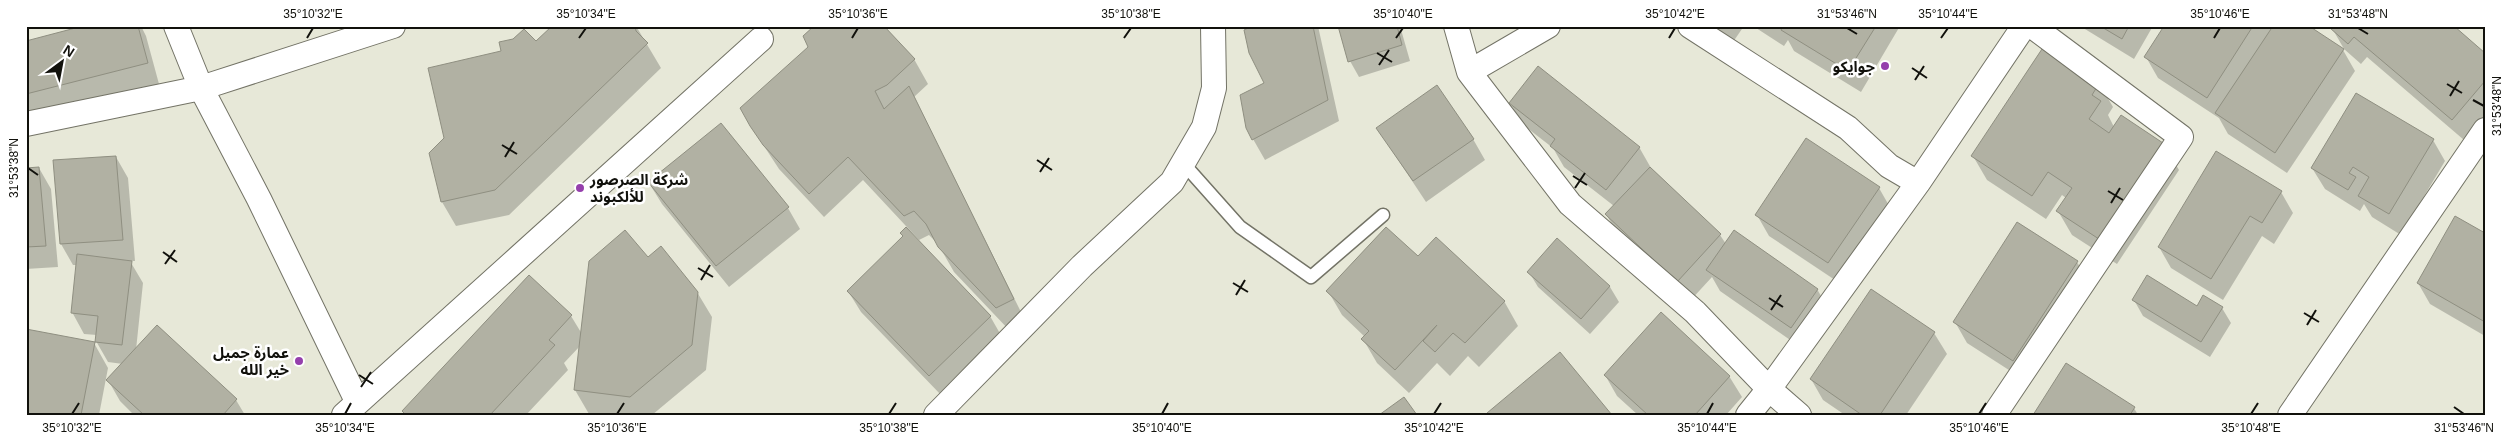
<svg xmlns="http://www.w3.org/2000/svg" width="2511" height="441" font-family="Helvetica,'Noto Sans Arabic',sans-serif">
  <rect width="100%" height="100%" fill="#e7e8d8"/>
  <path fill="#0003" d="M88,26H141L146,36L159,84L26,118V42Z
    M553,26H636L661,68L509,215L456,226L442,202L430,153Z
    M1254,26H1318L1339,121L1265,160L1253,139L1266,83Z
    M1339,26H1400L1410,61L1359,77L1350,61Z
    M1494,26H1513L1496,29Z
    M1711,26H1744L1733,42Z
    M1753,26H1900L1861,92L1794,51L1788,40L1784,46Z
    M2080,26H2153L2134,59Z
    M2166,26H2273L2343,50L2355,71L2287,173L2228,134L2219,118L2158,78L2146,57Z
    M2332,28L2485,54V116L2464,140L2367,57L2361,64L2344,49Z
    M914,59L928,84L914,97L1027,324L1011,332L954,272L938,244L929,235L919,240L863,180L824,217L779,169L751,126Z
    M2099,83L2113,107L2108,115L2114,127L2165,146L2179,170L2117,264L2072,235L2058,211L2066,198L2062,195L2046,219L1987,180L1973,156Z
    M1510,103L1639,147L1651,168L1720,235L1726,244L1817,289L1829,310L1803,349L1720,291L1712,277L1689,302L1618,235L1606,214L1614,206L1564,167L1553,148L1522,124Z
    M721,125L788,208L800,229L729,287L662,204L649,183Z
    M1377,128L1473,139L1485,160L1426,202Z
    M2433,140L2445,161L2401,235L2372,217L2364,204L2360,211L2325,189L2312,168Z
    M116,157L128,178L135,261H130L143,283L136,350L157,327L236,400L245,415H134L120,401L108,380L123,364L108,362L96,341L97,335L84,334L72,312L77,265H73L61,244L55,161Z
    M39,168L51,189L58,267L26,269V169Z
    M1879,188L1891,209L1841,284L1769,236L1757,215Z
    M2281,192L2293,213L2274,244L2262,236L2223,300L2171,268L2159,247Z
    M901,233L990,316L1002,337L942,396L861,312L848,291L904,238Z
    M2485,235V336L2430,304L2418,283Z
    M1418,257L1504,301L1518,326L1479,367L1468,356L1450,376L1437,363L1409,393L1377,363L1363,339L1365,337L1342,315L1328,291Z
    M648,259L697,292L712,317L706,370L652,415L589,414L575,390L580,346L564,363L568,370L526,415H406L404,411L529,277L571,316L582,334Z
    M2077,262L2089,283L2026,381L1967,343L1955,322Z
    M1529,272L1610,287L1619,302L1590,334L1538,287Z
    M1871,290L1934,333L1947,354L1906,415H1845L1823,400L1811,379Z
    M2134,300L2198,308H2222L2231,323L2210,357L2143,316Z
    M94,343L108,368L99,415H26Z
    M1605,375L1729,376L1742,397L1726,415H1638L1617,396Z
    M2134,408L2138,415H2034Z"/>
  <path fill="#b1b1a3" stroke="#8f8f81" d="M83,26H138L148,63L26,94V41Z
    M552,26H635L636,31L648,43L495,190L441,202L429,153L444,138L428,68L501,51L499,42L513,39L524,29L536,41Z
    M814,26H884L915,59L887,85L875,91L884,109L909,86L1014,299L996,308L938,247L926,224L914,211L904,216L848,157L809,194L763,145L750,126L740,108L808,47L803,36Z
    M1252,26H1313L1328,100L1252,140L1246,128L1240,95L1264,83L1249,53L1244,30Z
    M1338,26H1397L1402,45L1348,62Z
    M1783,26H1876L1848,71L1781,30Z
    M2100,26H2129L2122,39Z
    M2164,26H2253L2207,98L2144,57Z
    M2273,26H2309L2344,49L2275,153L2215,113Z
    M2331,26H2454L2485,53V81L2452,120L2354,37L2348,44L2330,28Z
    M2044,46L2100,82L2092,95L2101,101L2089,119L2109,133L2121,115L2166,145L2102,241L2056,211L2072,188L2048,172L2032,196L1971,156Z
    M1538,66L1640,147L1606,190L1550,146L1555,139L1509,103Z
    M1437,85L1474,139L1413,181L1376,128Z
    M2356,93L2434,139L2389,214L2358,196L2369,177L2353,167L2349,173L2356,177L2348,190L2311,168Z
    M721,123L789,207L716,266L648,182Z
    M1806,138L1880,187L1828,263L1755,215Z
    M2216,151L2282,191L2262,223L2250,216L2211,279L2158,247Z
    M116,156L123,240L60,244L53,160Z
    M39,167L46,246L26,247V168Z
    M1650,167L1721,234L1677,282L1605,214Z
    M2455,216L2485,233V322L2417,283Z
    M2017,222L2078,261L2013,361L1953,322Z
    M906,227L991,316L929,376L847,291L903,236L900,233Z
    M1386,227L1418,256L1436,237L1505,301L1465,343L1453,333L1435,352L1423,341L1437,325L1395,370L1361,339L1369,331L1326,291Z
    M625,230L648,257L661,246L698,292L692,345L630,397L574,390L589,261Z
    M1734,230L1818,289L1791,328L1706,270Z
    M1557,238L1610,286L1581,319L1527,272Z
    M77,254L132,261L122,345L95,342L98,316L71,313Z
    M529,275L572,315L549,340L555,345L490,415H406L402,411Z
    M2147,275L2197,306L2203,295L2223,307L2201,342L2132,300Z
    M1871,289L1935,332L1880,415H1862L1810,379Z
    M1661,312L1730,376L1695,415H1648L1604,375Z
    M157,325L237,399L223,415H144L106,380Z
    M26,329L95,342L81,415H26Z
    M1560,352L1612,415H1488L1487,413Z
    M2066,363L2135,407L2130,415H2033Z
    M1404,397L1417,415H1379Z"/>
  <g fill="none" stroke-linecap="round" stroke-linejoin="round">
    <defs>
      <path id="lane" d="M1183,163L1240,227L1311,277L1383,215"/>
      <path id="street" d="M176,26L201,88L259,199L357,401
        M1456,26L1469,72L1570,204L1695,312L1769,389L1799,415
        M1690,26L1848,128L1889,166L1918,183
        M1469,72L1548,26
        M26,124L201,88L393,26
        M344,415L761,39
        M936,415L1082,266L1172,182L1204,127L1214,88L1213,26
        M1748,415L1769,389L1918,183L2024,26
        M1994,415L2181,137L2032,26
        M2290,415L2485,130"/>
    </defs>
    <use href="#lane" stroke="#737366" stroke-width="15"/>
    <use href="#street" stroke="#737366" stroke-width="26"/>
    <use href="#lane" stroke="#fff" stroke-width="12"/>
    <use href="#street" stroke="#fff" stroke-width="24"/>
  </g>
  <path fill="none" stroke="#11110c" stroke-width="2" d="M1847,28L1857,34M2358,28L2368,34M307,38L313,28M579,38L586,28M852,38L858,28M1124,38L1131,28M1396,38L1403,28M1669,38L1675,28M1941,38L1948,28M2214,38L2220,28M1377,53L1392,62M1379,65L1389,50M1912,68L1927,78M1915,80L1924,66M2447,84L2462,93M2450,96L2459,81M2473,100L2484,106M502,145L517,154M505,157L514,142M1037,160L1052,170M28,168L38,175M1040,172L1049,158M1573,176L1587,185M1575,188L1585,173M2108,191L2123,200M2111,203L2120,188M163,252L177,262M165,264L175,250M698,268L713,277M701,280L710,265M1233,283L1248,292M1236,295L1245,280M1769,298L1783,307M1771,310L1781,295M2304,313L2319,322M2307,325L2316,310M359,375L373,384M361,387L371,372M2454,407L2464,414M72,414L79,403M345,414L351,403M617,414L624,403M889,414L896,403M1162,414L1168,403M1434,414L1441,403M1707,414L1713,403M1979,414L1986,403M2251,414L2258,403"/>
  <g fill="#953fac" stroke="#fff" stroke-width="2">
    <circle cx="1885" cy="66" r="5"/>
    <circle cx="580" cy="188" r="5"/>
    <circle cx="299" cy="361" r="5"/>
  </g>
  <g text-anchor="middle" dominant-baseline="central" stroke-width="5" stroke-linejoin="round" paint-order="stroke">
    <g font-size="15" font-weight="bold" fill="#11110c" stroke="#fff" text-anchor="end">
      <text x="1875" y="66">جوايكو</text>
      <text x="590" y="179" text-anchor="start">شركة الصرصور<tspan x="590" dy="17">للألكبوند</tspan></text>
      <text x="289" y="352">عمارة جميل<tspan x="289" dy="17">خير الله</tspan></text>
    </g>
  </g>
  <rect width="2511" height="441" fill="none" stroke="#ffffff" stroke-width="55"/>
  <g transform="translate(62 62) rotate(32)" stroke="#ffffff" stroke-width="4" paint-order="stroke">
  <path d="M0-4L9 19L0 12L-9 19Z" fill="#11110c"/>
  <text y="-8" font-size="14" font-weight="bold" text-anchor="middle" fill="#11110c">N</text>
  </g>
  <rect x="28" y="28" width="2456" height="386" fill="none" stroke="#11110c" stroke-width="2"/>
  <g font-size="12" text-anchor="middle" fill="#11110c">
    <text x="313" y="18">35°10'32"E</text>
    <text x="586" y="18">35°10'34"E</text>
    <text x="858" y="18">35°10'36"E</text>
    <text x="1131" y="18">35°10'38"E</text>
    <text x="1403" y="18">35°10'40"E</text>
    <text x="1675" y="18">35°10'42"E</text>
    <text x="1847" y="18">31°53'46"N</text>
    <text x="1948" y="18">35°10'44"E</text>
    <text x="2220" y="18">35°10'46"E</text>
    <text x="2358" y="18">31°53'48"N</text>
    <text transform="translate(2497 106) rotate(-90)" y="4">31°53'48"N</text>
    <text transform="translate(14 168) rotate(-90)" y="4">31°53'38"N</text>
    <text x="72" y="432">35°10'32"E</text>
    <text x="345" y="432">35°10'34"E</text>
    <text x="617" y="432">35°10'36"E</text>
    <text x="889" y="432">35°10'38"E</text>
    <text x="1162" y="432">35°10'40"E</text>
    <text x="1434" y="432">35°10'42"E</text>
    <text x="1707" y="432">35°10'44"E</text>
    <text x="1979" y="432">35°10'46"E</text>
    <text x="2251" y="432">35°10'48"E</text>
    <text x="2464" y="432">31°53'46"N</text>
  </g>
</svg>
